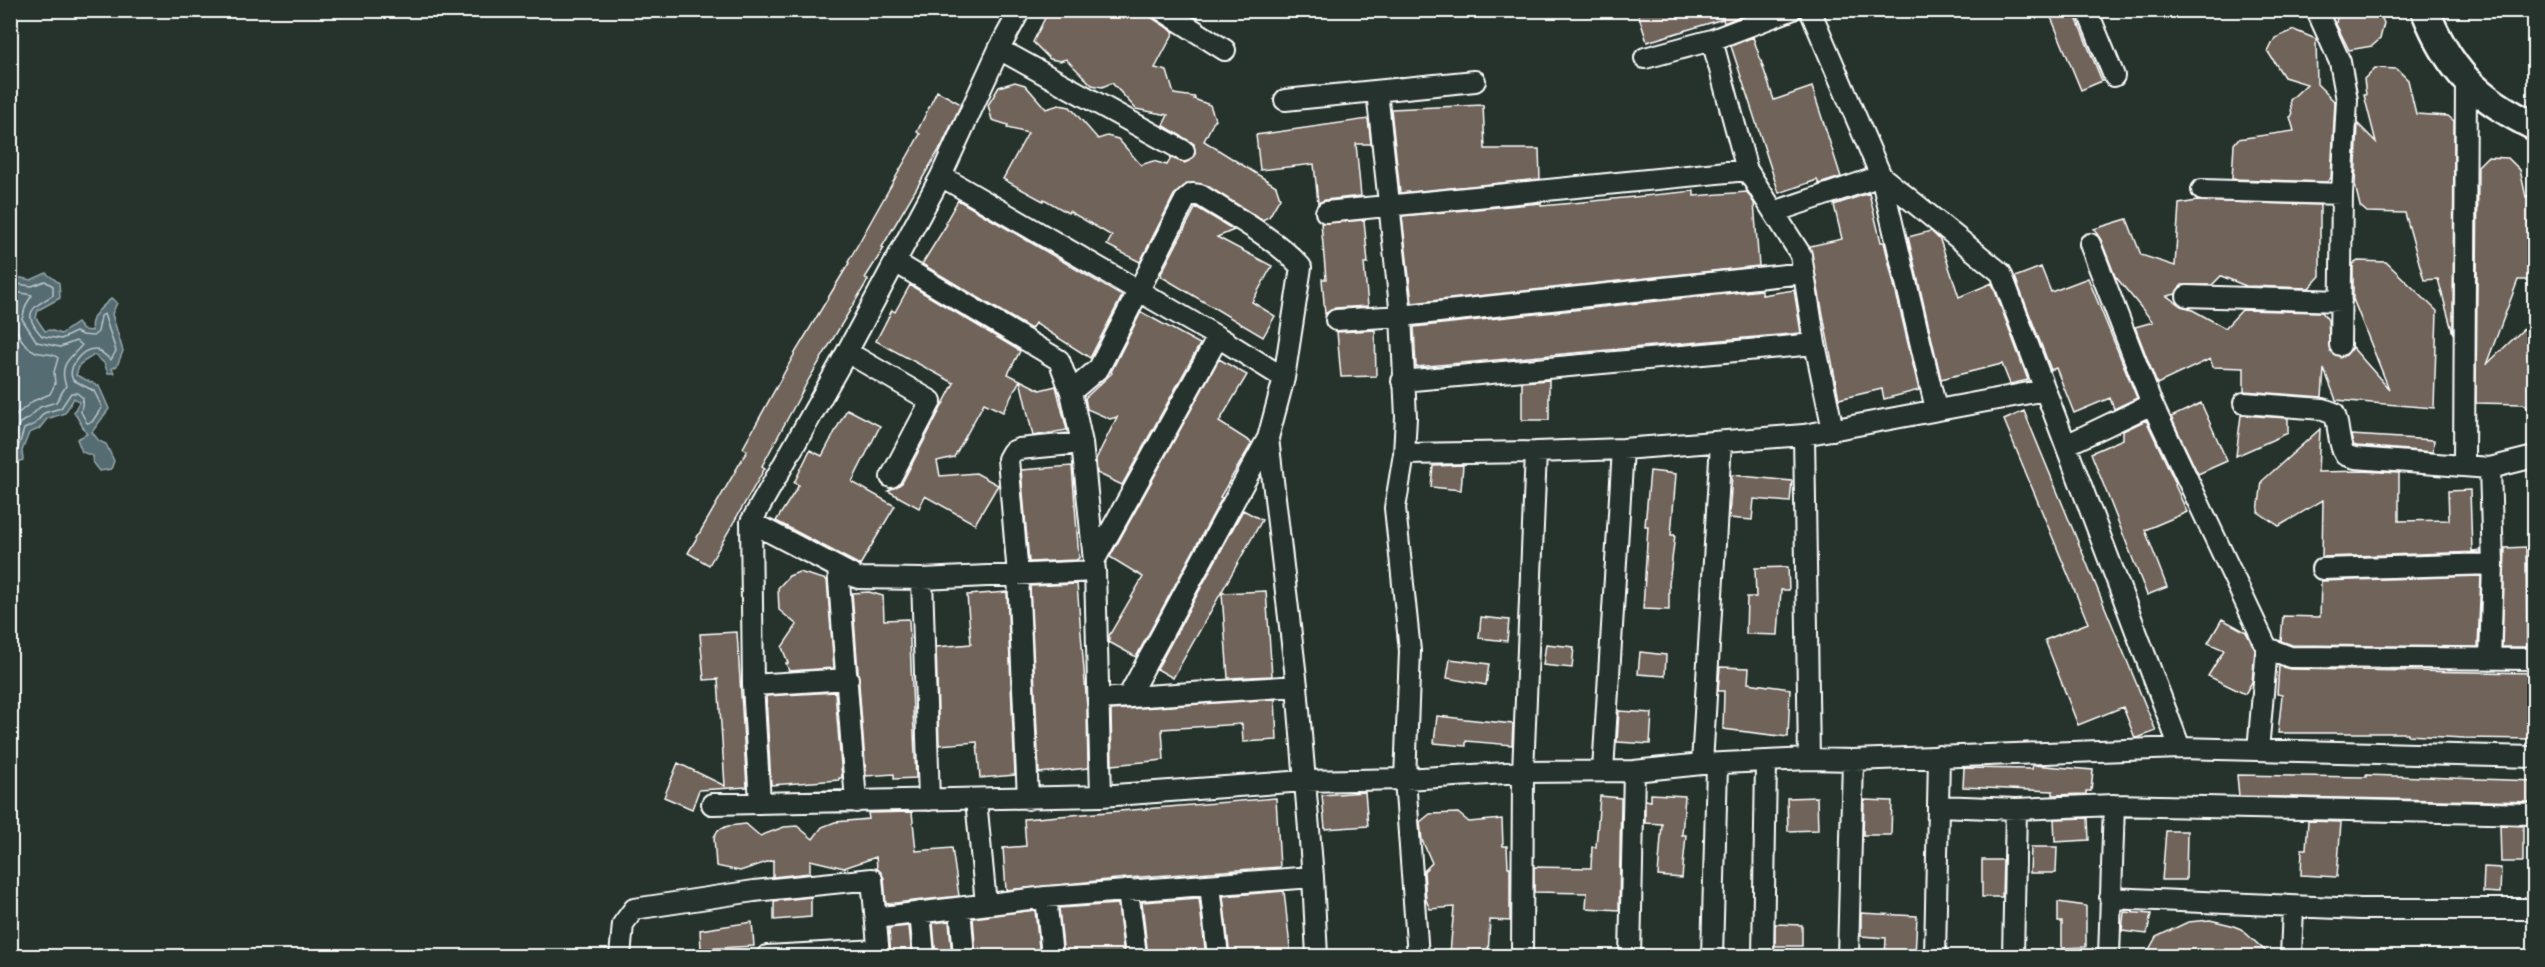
<svg xmlns="http://www.w3.org/2000/svg" width="2545" height="967" font-family="'Balsamiq Sans',sans-serif">
  <rect width="100%" height="100%" fill="#26332d"/>
  <filter id="ink" filterUnits="userSpaceOnUse"><feTurbulence type="fractalNoise" baseFrequency=".0167" numOctaves="2"/><feDisplacementMap in="SourceGraphic" scale="12" xChannelSelector="R" yChannelSelector="G"/><feConvolveMatrix kernelMatrix="1 2 1 2 8 2 1 2 1" color-interpolation-filters="sRGB"/></filter>
  <g filter="url(#ink)">
    <path fill="#546c73" stroke="#98a7ab" stroke-width="1.5" d="M46,273L59,283L60,298L38,310L36,318L45,331L50,330L61,334L77,323L83,330L92,331C88,317 102,307 112,298L117,303L112,314L123,351L117,366L112,368L114,373H108L104,363L94,355L80,364L76,375L99,386L109,409L92,432L99,441L106,444L114,461L111,469L100,471L93,462V456L82,452L77,439L87,434L74,412L79,402L74,398L65,413L47,419L39,429L29,433L22,451L23,460L11,464V276L31,280Z"/>
    <g fill="none" stroke-linecap="round" stroke-linejoin="round">
      <path stroke="#bbc4c7" stroke-width="1.5" d="M10,283L32,286L45,281L53,286V295C32,308 21,313 42,336L61,339L76,332L82,335L93,336L98,332L101,316L104,314L116,351L111,360C107,357 100,350 95,349C81,348 66,369 73,380L94,391L102,407L92,422L87,423L81,412L83,398L77,393H71L61,408L44,413L35,424L24,429L16,455L10,458
        M10,291L32,295L26,305L22,319L37,342L60,347L76,341L82,345C70,359 58,364 66,386L56,402L40,407L30,417L20,423L10,443
        M10,301L16,304C11,321 18,344 36,352C44,355 52,352 58,358L54,372L55,384L50,394L33,401L10,420"/>
    </g>
    <path fill="#70645a" stroke="#fff" stroke-width="1.5" d="M1049,10H1140L1174,32L1155,68L1167,71L1174,94L1195,97L1194,99L1210,105L1215,119L1204,141L1276,186L1280,198L1269,217L1262,220L1206,185L1188,183L1174,195L1140,262L1107,245L1112,236L1069,211L1068,213L1044,199L1043,201L1003,179L1028,133L1007,128L1008,125L992,120L988,105L999,87L1015,82L1025,85L1046,109L1059,105L1070,107L1098,139L1107,136L1118,139L1141,165L1153,161L1167,165L1171,158L1185,163L1195,156L1194,144L1163,125L1168,115L1136,109L1112,83L1102,87L1092,85L1066,59L1060,61L1050,59L1033,42Z
      M1637,10H1744L1746,14L1724,23L1723,19L1647,42Z
      M2048,10H2073L2102,81L2081,90Z
      M2343,10H2378L2384,23L2380,39L2372,46L2349,50L2336,24L2337,16Z
      M2294,30L2316,39L2317,84L2335,102L2331,178L2327,182L2232,179L2234,144L2238,139L2294,131L2290,117L2292,116L2290,100L2307,84L2284,77L2268,52L2275,38Z
      M1753,37L1774,100L1812,87L1841,177L1819,184L1817,180L1779,193L1731,46Z
      M2375,68L2397,69L2408,80L2416,114L2448,116L2454,121L2453,334L2438,279L2424,280L2405,213L2367,212L2360,206L2355,185L2358,124L2376,142L2364,95H2366L2364,79Z
      M937,91L961,104L942,145L882,247L884,248L865,278L868,280L809,379L762,466L765,468L709,565L688,553L747,451L743,448L795,353L849,263L848,262L920,134L917,132Z
      M1483,105L1485,149H1539L1540,179L1400,193L1391,109Z
      M1368,119L1371,144H1356L1361,196L1325,200L1318,203L1314,164L1260,170L1256,135Z
      M2487,157L2508,158L2520,170L2526,197L2535,190V280H2518L2486,365L2535,318V414L2523,404L2476,403L2478,166Z
      M1694,191V196L1747,192L1754,203L1759,266L1412,303L1402,216L1541,203V206L1563,204Z
      M1869,193L1881,242H1884L1919,390L1884,399L1882,389L1839,399L1810,246L1842,239L1834,205Z
      M958,200L1122,296L1090,358L1035,323L1031,329L922,264L947,224L945,223Z
      M2197,201L2320,205V276L2309,288L2246,286L2221,276L2212,285H2182L2176,294L2167,296L2181,306L2189,308L2225,328L2242,310L2322,312L2328,320L2330,351L2340,357L2346,355L2352,347L2389,389L2353,299V264L2358,261L2386,262L2437,311L2434,408L2336,400L2324,369L2322,397L2244,391V368L2213,367L2210,359L2157,384L2135,327L2153,322L2115,276L2101,240L2094,229L2127,219L2141,255L2175,266L2179,204Z
      M1196,207L1234,230L1217,237L1272,266L1252,302L1275,316L1263,337L1162,277L1161,274Z
      M1364,220L1368,263H1364L1368,306L1335,308L1325,314L1322,279H1326L1321,223Z
      M1931,231L1940,240L1959,297L1992,283L2028,380L2010,384L2002,364L1941,379L1908,237Z
      M2041,267L2051,292L2088,278L2137,398L2114,409L2110,398L2074,413L2056,368L2051,370L2015,277Z
      M910,285L1020,351L1008,374L1020,380L1003,412L984,403L954,457L937,461L940,476L976,473L998,485L975,524L925,496L919,508L888,491L902,483L954,383L876,341L892,310L895,312Z
      M1762,290V295L1794,290L1801,333L1416,367L1414,327Z
      M1141,312L1200,344L1122,485L1097,473L1096,459L1117,417L1110,419L1087,409L1085,398L1112,373L1111,372Z
      M1375,330L1376,376L1341,377L1337,332Z
      M1219,359L1247,375L1219,422L1252,443L1220,497L1222,498L1136,657L1109,642V636L1143,577L1110,557Z
      M1020,380L1040,390L1056,386L1067,430L1033,436Z
      M1549,380V420H1522V382Z
      M2201,403L2227,461L2198,474L2171,417Z
      M847,409L880,426L852,482L895,506L860,565L776,521L799,485L794,483L810,450L822,456Z
      M2024,411L2156,731L2140,737L2135,738L2123,707L2078,725L2045,640L2088,623L2004,420Z
      M2241,415L2288,418V433L2236,456Z
      M2146,420L2176,484L2175,485L2187,512L2145,530L2167,587L2147,595L2091,453L2123,439V431Z
      M2320,429L2318,472L2363,471L2399,473V521L2449,520L2448,491L2470,490L2472,551L2481,550V552L2322,557L2323,500L2279,526L2258,512L2262,481Z
      M2351,435L2434,440L2433,452L2357,446L2353,445Z
      M1463,465L1461,490L1431,487L1433,466Z
      M1072,466L1079,558L1076,560L1029,562L1021,470Z
      M1650,471L1676,474L1671,535H1675L1669,584V610L1643,609L1648,526H1645Z
      M1732,475L1792,481L1790,502L1754,499L1752,520L1729,518Z
      M1243,510L1262,520L1173,678L1157,669Z
      M2526,547L2527,647H2502L2505,548Z
      M1788,567L1789,590H1781L1778,635L1746,634L1747,597H1756L1755,568Z
      M799,572L827,580L834,668L789,671L786,663H788L782,647L797,625L779,610L778,588L789,576Z
      M2481,576L2478,647L2292,645L2281,641L2283,616L2320,617L2321,581Z
      M1077,584L1087,707L1088,768L1039,773L1030,586Z
      M1266,591L1272,676L1228,678L1222,593Z
      M869,592L883,596L884,620L909,619L916,778L894,779V774L866,776L852,593Z
      M1007,592L1015,775L980,778L977,742L939,745L936,647L971,644L967,595Z
      M1481,617L1509,620L1507,641L1479,638Z
      M2222,619L2246,632L2255,650L2252,682L2245,694L2208,676L2224,650L2208,643Z
      M737,632L747,787L699,790L692,809L664,797L678,763L725,786L718,679L704,680L700,634Z
      M1546,644L1574,647L1572,668L1543,665Z
      M1640,652L1666,655L1665,676L1638,674Z
      M1450,659L1489,664L1486,685L1447,678Z
      M2279,666L2290,669L2535,673V739L2464,738L2408,735V733H2278L2282,695L2277,694Z
      M1720,667L1749,668L1748,683L1790,689L1788,737L1723,729L1724,691H1718Z
      M835,692L842,778H839V780L771,785L766,696Z
      M1275,699L1277,740L1243,742L1242,724L1162,729L1164,760L1112,765L1111,710Z
      M1619,711L1652,713L1650,744L1617,742Z
      M1437,716L1513,724L1512,745L1466,741V746L1434,743Z
      M2033,765L2093,770L2091,791H2086V794L2053,795V791L1963,787L1964,768L2032,769Z
      M2237,775L2366,777V775L2535,781V802L2239,796Z
      M1365,792L1368,826L1325,829L1322,795Z
      M1651,794L1685,796L1682,835H1686L1682,878L1658,876L1662,824L1645,823V800L1651,801Z
      M1600,796L1621,798L1619,910L1586,908L1587,893L1534,892V867L1591,868L1592,847H1596Z
      M1817,797L1818,830L1788,831L1787,798Z
      M1276,798L1280,867L1127,878L1006,890L1003,848L1026,846L1024,819Z
      M1864,800L1892,801L1891,835H1863Z
      M912,812L916,851L952,848L959,896L886,904L884,878L877,868L876,857L844,868L810,860V873L773,877V860L740,871L716,866L714,837L718,830L728,826L746,824L760,836L784,827L797,826L813,839L822,827L835,822L869,819L868,813Z
      M1458,813L1469,822L1502,819L1503,846H1507L1508,867H1510V921L1490,920L1488,955L1450,953L1454,907L1430,909L1426,900L1424,871L1432,863L1422,840L1420,822L1430,814Z
      M2088,818L2089,840L2055,842L2054,819Z
      M2308,821L2341,822L2337,877L2301,875L2302,849H2306Z
      M2500,825L2523,826V862H2501Z
      M2166,831H2187L2186,880H2162Z
      M2031,847H2057L2056,873H2030Z
      M1982,860H2003L2002,897H1982Z
      M2484,867L2501,868L2500,893L2483,892Z
      M1284,891L1291,957H1230L1223,896Z
      M811,897V917L774,920V901Z
      M1199,898L1206,957H1148L1142,902Z
      M2058,902L2086,906V947L2062,948V922H2058Z
      M1118,904L1124,957H1064L1059,908Z
      M1035,910L1040,957H976L973,918Z
      M2124,912L2151,914L2147,934L2122,931Z
      M1861,913L1917,916L1915,957H1885L1886,938L1861,936Z
      M2210,920L2231,925L2241,929L2272,957H2145L2156,937L2188,922Z
      M949,921L952,957H936L933,923Z
      M752,922L754,946L701,949L700,930Z
      M1775,924L1802,925V946H1775Z
      M909,926L912,957H891L889,928Z"/>
    <g fill="none" stroke-linecap="round" stroke-linejoin="round">
      <defs>
        <path id="street" d="M1162,10L1225,50
          M1791,10L1712,40L1747,170L1801,255L1815,344L1833,430
          M1810,10L1881,176L2001,273L2180,748
          M2087,10L2114,76
          M2319,10L2317,11L2340,62L2347,100L2342,194L2340,345
          M999,49L1184,151
          M1645,58L1712,40
          M1377,91L1401,316L1406,417L1404,454L1395,508L1410,651L1405,779L1418,956
          M1285,100L1475,81
          M941,176L999,49L1020,10
          M2202,190L2342,194
          M1326,212L1747,170
          M1774,212L1881,176L1936,409
          M895,262L1059,360L1071,392L1082,443
          M2187,296L2341,301
          M1336,320L1401,316L1804,273
          M847,352L931,401L891,477
          M1402,381L1815,344
          M1071,392L1099,368L1185,200L1192,194L1200,195C1231,215 1278,240 1301,267L1284,378L1268,438L1297,686L1313,877L1317,956
          M2244,403L2323,409L2334,413C2340,426 2337,442 2345,455L2355,458L2490,468L2493,564L2490,659
          M2152,404L2267,648L2290,657L2534,659
          M1804,435L1809,759
          M2066,445L2152,404L2090,244
          M1404,454L1536,452
          M2464,466L2466,82
          M2490,468L2534,457
          M751,522L858,578L922,579L1095,571L1101,796
          M1094,561L1218,337
          M838,568L856,802
          M2322,569L2493,564
          M922,579L929,800
          M753,685L848,679
          M1128,697L1268,438
          M1099,699L1297,686
          M2258,750L2267,648
          M1702,764L1721,442
          M1603,771L1623,449
          M1028,799L1018,575L1008,459L1012,452L1019,449L1082,443L1095,571
          M976,800L986,904
          M760,803L753,685L751,522L847,352L941,176L1218,337L1284,378
          M712,804L1101,796L1305,781L1405,779L1523,772L1536,452L1623,449L1804,435L2045,390
          M1939,806L2016,809
          M1210,885L1218,956
          M1128,890L1136,956
          M1046,897L1052,956
          M2110,898L2361,909H2534
          M960,908L964,956
          M920,912L924,956
          M877,915L883,917L1046,897L1313,877
          M620,956L623,924L634,909L754,891L872,879L879,956
          M767,956L878,950
          M1522,956L1523,772L1634,771L1702,764L1809,759L1853,760L2180,748L2534,757
          M1630,956L1634,771
          M1712,956L1717,765
          M1763,956L1766,762
          M1848,956L1853,760
          M1935,956L1939,756
          M2013,956L2016,809L2114,805L2534,814
          M2109,956L2114,805
          M2291,956L2293,907"/>
        <path id="secondary" d="M2425,10C2449,70 2476,98 2534,126"/>
      </defs>
      <use href="#street" stroke="#fff" stroke-width="24"/>
      <use href="#secondary" stroke="#fff" stroke-width="32"/>
      <use href="#street" stroke="#26332d" stroke-width="20"/>
      <use href="#secondary" stroke="#26332d" stroke-width="27"/>
    </g>
  </g>
  <rect width="2545" height="967" fill="none" stroke="#26332d" stroke-width="36"/>
  <rect x="18" y="18" width="2509" height="931" fill="none" stroke="#fff" stroke-width="2" filter="url(#ink)"/>
</svg>
